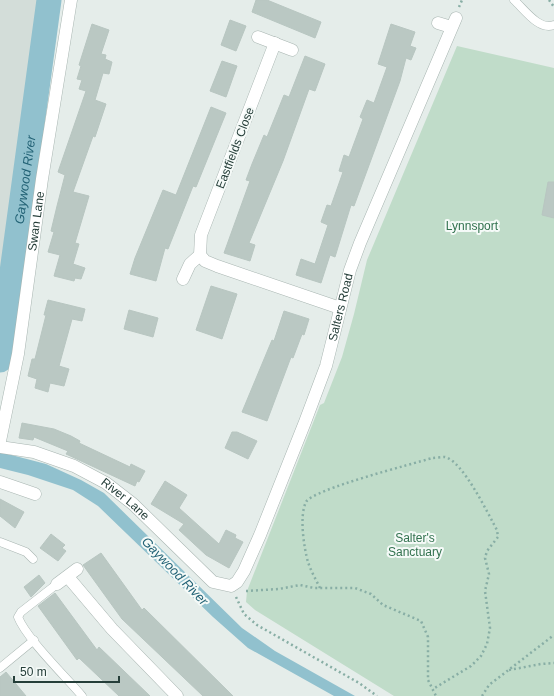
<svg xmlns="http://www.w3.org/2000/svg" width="554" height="696" font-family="Helvetica,sans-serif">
  <rect width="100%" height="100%" fill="#e5edea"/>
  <path fill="#d3ddd9" d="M0,0H45L31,119L3,316L0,315Z"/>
  <path fill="#c0dcc9" d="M457,46L554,68V696H394L255,610L246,602L247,591L320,405L324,403L342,357L354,314L367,260Z"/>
  <path fill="#91c1ce" d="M0,452L46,464L81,480L104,493L242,628L275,651L355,696H334L248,648L213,617L98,506L73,490L28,475L0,468Z"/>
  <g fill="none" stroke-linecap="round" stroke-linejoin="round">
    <path stroke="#91c1ce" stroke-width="25" id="s1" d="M0,360L49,0"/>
  </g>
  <path fill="#bac8c3" stroke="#b8c6c1" d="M256,0H267L321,22L315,38L252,12Z
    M230,20L246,26L236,51L221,45Z
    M92,24L109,30L101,54L106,55L105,59L112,62L109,74L103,73L95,100L106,104L95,137L93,136L73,192L89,196L75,243L79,244L73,264L85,268L81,279L75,278L74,281L54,276L60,255L48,252L54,232L51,231L57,206L65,175L58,172L86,91L79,89L82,80L77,79L81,66L79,65Z
    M391,24L415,32L410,46L416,48L411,60L406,58L400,81L354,206L351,205L335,257L330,255L321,283L296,275L301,259L315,264L328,225L321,222L327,205L331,206L343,172L339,171L344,155L349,157L363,119L360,117L367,100L374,103L387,67L378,64Z
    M305,56L325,64L315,91L309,89L283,161L249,243L255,245L250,261L224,253L250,181L246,180L252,164L264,135L267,137L284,95L289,97Z
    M222,61L237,66L226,97L210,91Z
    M211,107L226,113L196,187L193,186L168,249L165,248L156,281L130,274L135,258L163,190L176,195Z
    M548,182H554V218L542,215Z
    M211,286L237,294L222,339L196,330Z
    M48,300L85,309L82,321L72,319L59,366L69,369L64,386L50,383L48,392L35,388L37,379L28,376L32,359H35L46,315H44Z
    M129,310L158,318L153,337L124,329Z
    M284,311L309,319L304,335L302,334L293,358L291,357L267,421L242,412L272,340L274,341Z
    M22,423L54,429L71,436L80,441L79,443L130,467L131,464L145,471L139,482L137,481L135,486L66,454L68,451L34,437L33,440L19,438Z
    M232,432H237L257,441L248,459L225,448Z
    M165,481L187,495L179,508L219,544L226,530L236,535L235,538L243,542L229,568L206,555L179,530L184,524L151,504Z
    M0,499L24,512L15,528L0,516Z
    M51,534L65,545L62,548L66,551L58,561L40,548Z
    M101,553L142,610L144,608L233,696H203L122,619L83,565Z
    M39,575L45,583L31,597L24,587Z
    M55,593L97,650L99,647L150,696H119L79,658L77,660L38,606Z
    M6,672L26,696H0V677Z"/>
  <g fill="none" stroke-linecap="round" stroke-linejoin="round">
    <defs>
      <path id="lane" d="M514,0C524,9 539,31 554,25
        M0,542L26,552L33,559
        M57,584L21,612L18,617C26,638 66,677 82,696
        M0,668L34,640"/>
      <g id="street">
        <path d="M438,23L451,27"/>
        <path d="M258,37L292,50"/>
        <path d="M275,43L201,235L200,255L205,261L217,266L340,308"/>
        <path d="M183,279L190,264L200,255"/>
        <path id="s2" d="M0,441L18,354L42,179L71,0"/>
        <path id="s3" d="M0,447L34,452L74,466L106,483L133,504L213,582L231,586L237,582L244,571L260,535L305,422L326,366L350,270L360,243L456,18"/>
        <path d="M0,482L35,494"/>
        <path d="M68,577L112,629L177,696"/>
        <path d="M57,584L77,569"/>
      </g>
    </defs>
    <use href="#lane" stroke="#a8b5b1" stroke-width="9"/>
    <use href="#street" stroke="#a8b5b1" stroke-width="13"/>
    <path stroke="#88aea5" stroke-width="2.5" stroke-dasharray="2 3" stroke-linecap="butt" d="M549,0L554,7
      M459,7L462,0
      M320,588C316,580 311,571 308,562C304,548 299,516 306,502C313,489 413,464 432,458C436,458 441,457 445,457C463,461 488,514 497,530L498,537L487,551L485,558L489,574L485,591L490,628L487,644L481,656L471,666L433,689
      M246,591L279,589L300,585L314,588H355L371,594L383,605L421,621L428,637V680L436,696
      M236,597L244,614L257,625L359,683L377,696
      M509,670L541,664L554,663
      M482,696L489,685L554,635"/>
    <use href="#lane" stroke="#fff" stroke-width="8"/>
    <use href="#street" stroke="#fff" stroke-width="12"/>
  </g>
  <g text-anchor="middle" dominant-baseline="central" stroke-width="4" stroke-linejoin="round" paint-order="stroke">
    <g font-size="12" fill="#253e39" stroke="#f5faf8">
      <text transform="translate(235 148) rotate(-69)">Eastfields Close</text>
      <text stroke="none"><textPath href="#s2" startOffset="223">Swan Lane</textPath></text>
      <text stroke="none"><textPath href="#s3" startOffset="579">Salters Road</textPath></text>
      <text stroke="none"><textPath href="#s3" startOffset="138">River Lane</textPath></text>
    </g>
    <g font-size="12" fill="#32724f" stroke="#f5faf8">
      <text x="472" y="226">Lynnsport</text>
      <text x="415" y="538">Salter's<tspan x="415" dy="14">Sanctuary</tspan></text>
    </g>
    <g font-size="13" font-style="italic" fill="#236376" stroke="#f5faf8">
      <text stroke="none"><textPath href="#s1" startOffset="182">Gaywood River</textPath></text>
      <text transform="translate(175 571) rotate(46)">Gaywood River</text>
    </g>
  </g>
  <path d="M14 676v6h105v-6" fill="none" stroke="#253e39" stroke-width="2"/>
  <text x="20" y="676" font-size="12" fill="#253e39" stroke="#f5faf8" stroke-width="3" paint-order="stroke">50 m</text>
</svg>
